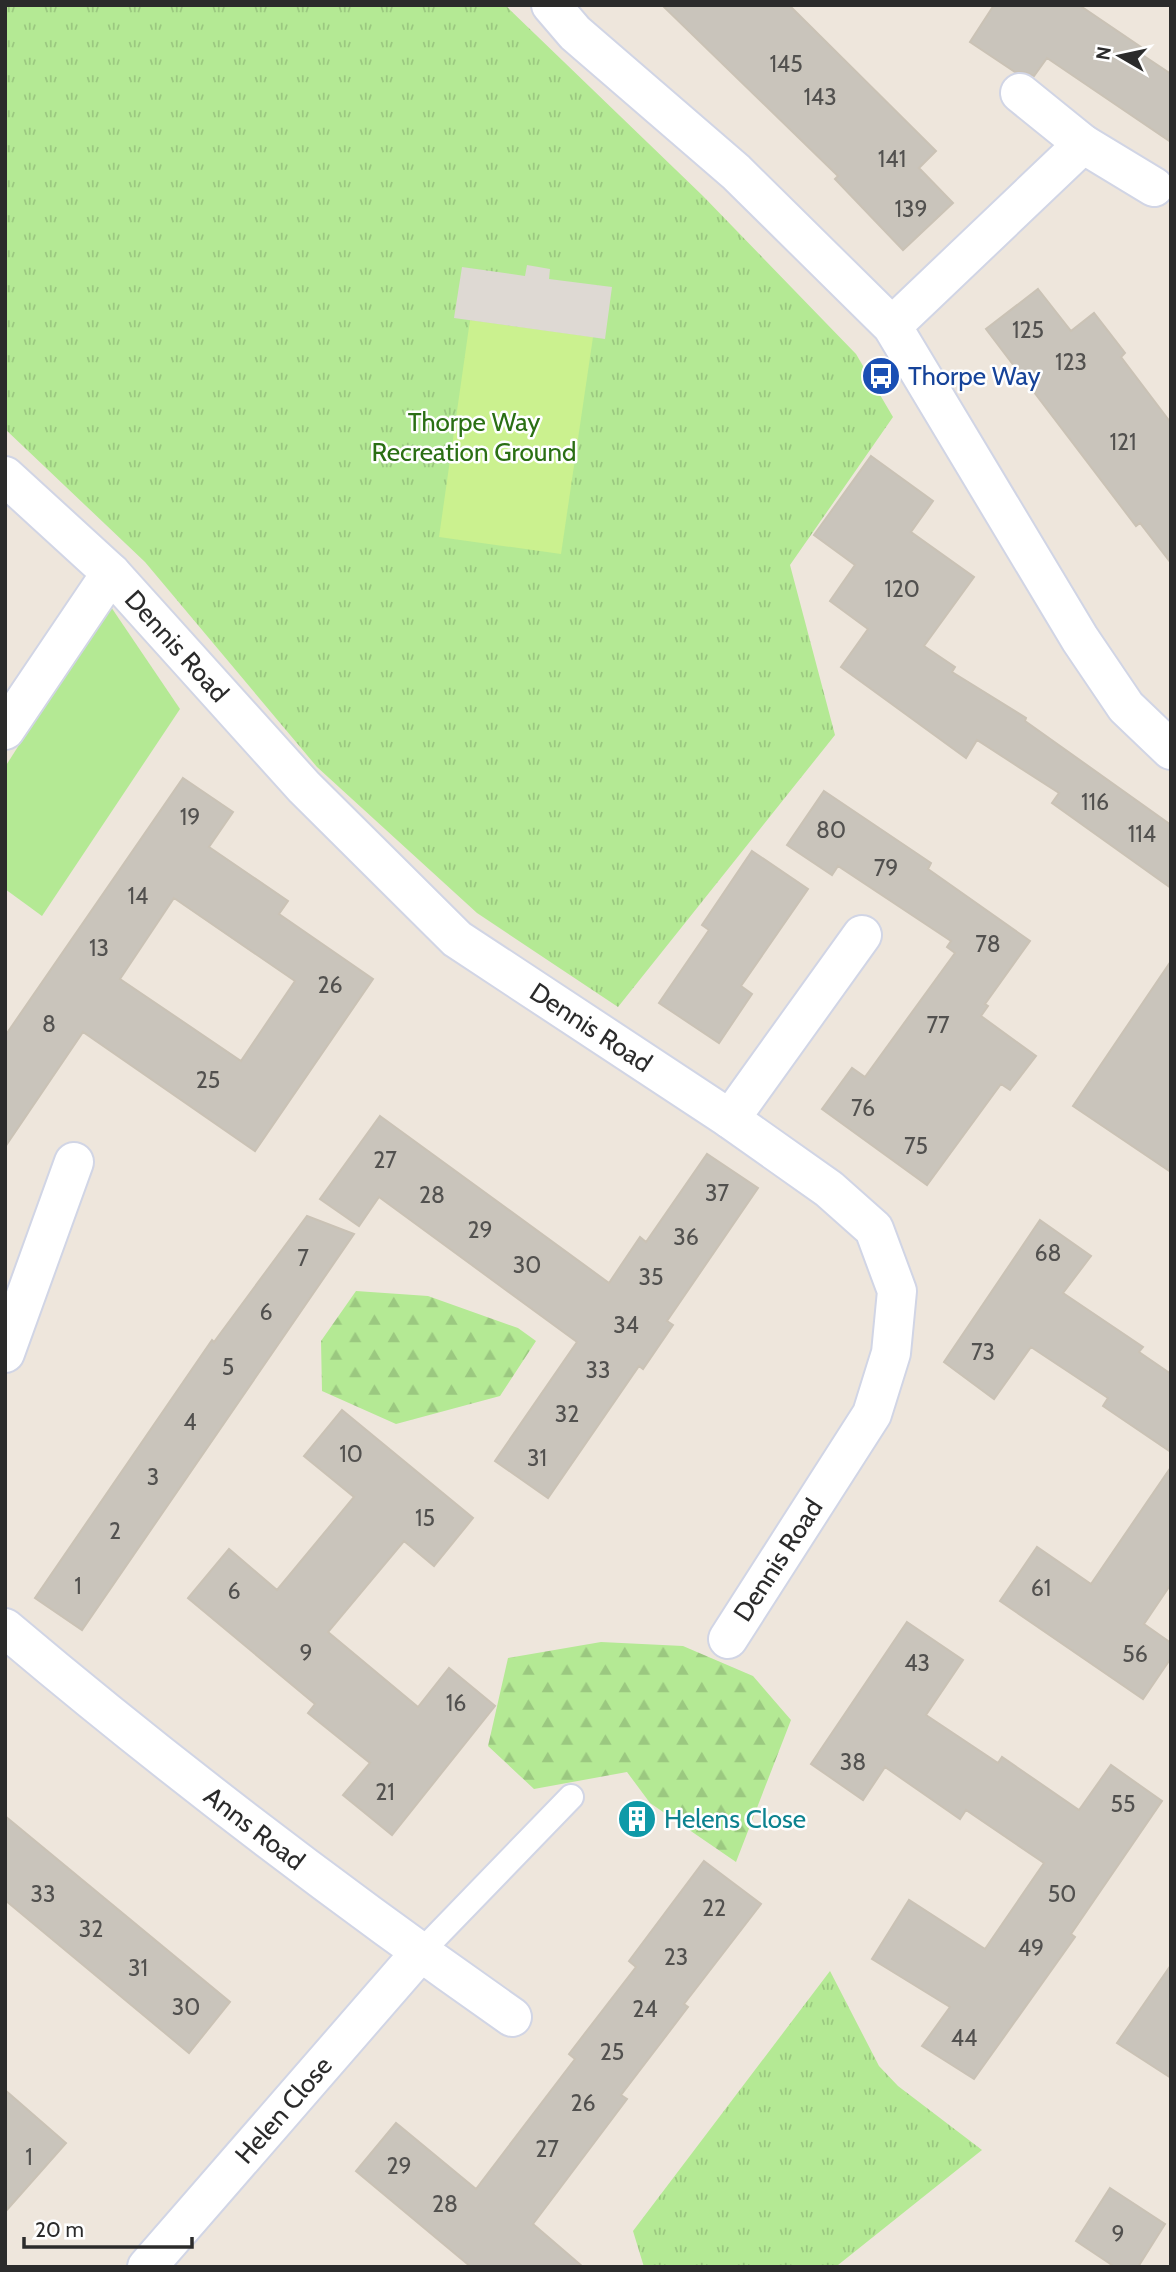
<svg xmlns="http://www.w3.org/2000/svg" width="1176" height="2272" font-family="Cabin,sans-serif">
  <defs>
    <pattern id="forest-firs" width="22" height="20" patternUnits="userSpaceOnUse" patternTransform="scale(1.75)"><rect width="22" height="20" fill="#b4e994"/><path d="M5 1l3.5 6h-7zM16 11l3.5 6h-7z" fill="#9bc880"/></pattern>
    <pattern id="park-tufts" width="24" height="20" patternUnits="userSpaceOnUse" patternTransform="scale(1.75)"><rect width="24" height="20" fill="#b4e994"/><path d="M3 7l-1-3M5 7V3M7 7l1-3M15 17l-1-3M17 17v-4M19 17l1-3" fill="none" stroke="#9bc880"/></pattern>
  </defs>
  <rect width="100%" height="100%" fill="#eee6dc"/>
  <path fill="#b4e994" d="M109,604L180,709L42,916L5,889V767Z"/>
  <path fill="url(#forest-firs)" d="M356,1291L428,1296L518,1328L536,1341L500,1396L396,1424L322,1391L321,1341Z
    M601,1642L683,1646L753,1676L791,1720L736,1862L650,1803L627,1772L534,1789L488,1746L508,1658Z"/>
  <path fill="url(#park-tufts)" d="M5,5H505L703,196L856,354L893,417L790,565L835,735L618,1007L477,913L317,767L145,562L5,429Z
    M830,1971L879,2066L898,2086L982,2150L838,2265L644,2267L633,2231Z"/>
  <path fill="#cbf18f" d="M470,320L593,337L561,554L439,537Z"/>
  <path fill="#ded9d3" d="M527,265L550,269L549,279L612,287L605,339L454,318L462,267L525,276Z"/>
  <path fill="#c9c4bb" stroke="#cac2b5" stroke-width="2" fill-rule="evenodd" d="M662,5H789L936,151L919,168L953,203L903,250L835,179L838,176Z
    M994,5H1079L1141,47L1138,52L1171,74V142L1047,58L1034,76L1024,72H1015L970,42Z
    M1038,289L1071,331L1094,313L1125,353L1121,357L1171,423V563L1140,523L1136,526L986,329Z
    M871,456L933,501L911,532L974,577L924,646L955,667L952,672L1026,718L1025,721L1171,825V888L1052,803L1059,793L977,740L966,758L841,667L868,629L830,601L855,565L814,535Z
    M183,778L233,812L209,847L288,901L279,914L373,979L255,1151L83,1032L5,1147V1036ZM174,898L295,981L241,1061L120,979Z
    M824,791L931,863L928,869L1030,941L985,1004L988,1006L981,1016L1036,1056L1010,1090L1001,1084L927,1185L822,1109L852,1068L865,1077L955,953L947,947L951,941L838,866L832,875L787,845Z
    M752,851L808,889L741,986L752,994L719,1043L659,1003L709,930L702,925Z
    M1171,961V1172L1073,1106Z
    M380,1116L609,1283L640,1237L646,1242L707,1154L758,1188L667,1321L673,1325L643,1369L639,1366L548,1498L495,1461L577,1342L379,1197L359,1226L320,1199Z
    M307,1216L354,1234L82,1630L35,1598L212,1340L214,1342Z
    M1040,1220L1091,1256L1063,1293L1143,1347L1139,1352L1171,1374V1452L1103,1406L1108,1398L1031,1347L994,1399L944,1362Z
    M342,1410L473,1518L434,1566L404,1541L328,1632L418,1707L449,1668L495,1706L392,1835L343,1795L370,1763L308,1713L315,1704L188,1598L229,1549L277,1590L354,1497L304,1456Z
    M1171,1467V1584L1144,1624L1171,1643V1658L1143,1699L1000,1601L1037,1547L1091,1584Z
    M907,1622L963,1660L926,1715L998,1763L1002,1757L1079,1810L1111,1765L1162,1801L1071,1934L1075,1937L974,2079L922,2046L950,2007L872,1959L909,1900L985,1949L1044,1863L966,1810L960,1819L885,1767L863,1800L811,1764Z
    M5,1816L230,2002L189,2053L5,1900Z
    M704,1861L761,1904L684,2004L688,2007L621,2095L627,2099L533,2224L583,2267H471L356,2171L396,2123L476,2189L575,2059L569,2054L636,1967L629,1961Z
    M1171,1965V2078L1117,2043Z
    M5,2090L66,2143L5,2212Z
    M1110,2188L1165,2224L1138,2267H1115L1076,2241Z"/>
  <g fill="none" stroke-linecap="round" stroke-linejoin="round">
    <defs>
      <path id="service" d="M420,1953L571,1797"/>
      <g id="minor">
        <path d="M551,5L575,33L736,172L892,326L1080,639L1126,707L1171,750"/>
        <path d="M1020,93L1083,144L1154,187"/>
        <path d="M892,326L1083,144"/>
        <path id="s1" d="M5,476L111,573L304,787L457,939L730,1119L829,1189L874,1229L897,1291L891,1353L872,1414L728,1639"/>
        <path d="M5,730L111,573"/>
        <path d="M730,1119L862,935"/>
        <path d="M5,1353L74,1162"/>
        <path id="s2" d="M5,1628C167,1765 338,1895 512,2017"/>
        <path id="s3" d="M147,2267L420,1953"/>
      </g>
    </defs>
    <use href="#service" stroke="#d1d5e5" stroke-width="28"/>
    <use href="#minor" stroke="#d1d5e5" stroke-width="42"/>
    <use href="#service" stroke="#fff" stroke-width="24"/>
    <use href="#minor" stroke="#fff" stroke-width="38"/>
  </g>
  <defs>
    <symbol id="bus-disc" viewBox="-11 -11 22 22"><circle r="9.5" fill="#1a4fb4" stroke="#fff"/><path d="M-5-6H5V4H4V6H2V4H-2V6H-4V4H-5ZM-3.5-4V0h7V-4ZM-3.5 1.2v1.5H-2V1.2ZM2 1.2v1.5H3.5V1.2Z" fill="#fff"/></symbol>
    <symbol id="building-disc" viewBox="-11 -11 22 22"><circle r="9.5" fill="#0f9aa8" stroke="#fff"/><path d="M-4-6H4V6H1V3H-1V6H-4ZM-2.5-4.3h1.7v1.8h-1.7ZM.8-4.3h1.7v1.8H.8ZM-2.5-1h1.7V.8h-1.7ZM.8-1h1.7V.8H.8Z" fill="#fff"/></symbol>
  </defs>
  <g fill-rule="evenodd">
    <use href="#bus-disc" x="859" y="354" width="44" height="44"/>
    <use href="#building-disc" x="615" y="1797" width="44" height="44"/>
  </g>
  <g text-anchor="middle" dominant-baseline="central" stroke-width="5" stroke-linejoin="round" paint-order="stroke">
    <g font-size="23" fill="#52514f">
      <text x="786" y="64">145</text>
      <text x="820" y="97">143</text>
      <text x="892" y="159">141</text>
      <text x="911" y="209">139</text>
      <text x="1028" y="330">125</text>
      <text x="1071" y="362">123</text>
      <text x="1123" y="442">121</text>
      <text x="902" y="589">120</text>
      <text x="1095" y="802">116</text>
      <text x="190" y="817">19</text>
      <text x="831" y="830">80</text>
      <text x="1142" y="834">114</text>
      <text x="886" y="868">79</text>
      <text x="138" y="896">14</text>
      <text x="988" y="944">78</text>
      <text x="99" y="948">13</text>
      <text x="330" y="985">26</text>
      <text x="49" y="1024">8</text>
      <text x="938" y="1025">77</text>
      <text x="208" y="1080">25</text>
      <text x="863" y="1108">76</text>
      <text x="916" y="1146">75</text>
      <text x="385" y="1160">27</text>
      <text x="717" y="1193">37</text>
      <text x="432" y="1195">28</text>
      <text x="480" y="1230">29</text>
      <text x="686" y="1237">36</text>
      <text x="1048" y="1253">68</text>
      <text x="303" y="1258">7</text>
      <text x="527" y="1265">30</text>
      <text x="651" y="1277">35</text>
      <text x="266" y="1312">6</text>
      <text x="626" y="1325">34</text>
      <text x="983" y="1352">73</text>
      <text x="228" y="1367">5</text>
      <text x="598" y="1370">33</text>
      <text x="567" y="1414">32</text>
      <text x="190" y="1422">4</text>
      <text x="351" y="1454">10</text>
      <text x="537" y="1458">31</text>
      <text x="153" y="1477">3</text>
      <text x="425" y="1518">15</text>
      <text x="115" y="1531">2</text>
      <text x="78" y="1586">1</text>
      <text x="1041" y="1588">61</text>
      <text x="234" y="1591">6</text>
      <text x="306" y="1653">9</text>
      <text x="1135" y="1654">56</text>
      <text x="917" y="1663">43</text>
      <text x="456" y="1703">16</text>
      <text x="853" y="1762">38</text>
      <text x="385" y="1792">21</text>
      <text x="1123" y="1804">55</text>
      <text x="43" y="1894">33</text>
      <text x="1062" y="1894">50</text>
      <text x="714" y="1908">22</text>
      <text x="91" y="1929">32</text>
      <text x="1031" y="1948">49</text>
      <text x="676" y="1957">23</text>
      <text x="138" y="1968">31</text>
      <text x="186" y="2007">30</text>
      <text x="645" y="2009">24</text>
      <text x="964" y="2038">44</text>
      <text x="612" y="2052">25</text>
      <text x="583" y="2103">26</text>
      <text x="547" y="2149">27</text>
      <text x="29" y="2157">1</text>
      <text x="399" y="2166">29</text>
      <text x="445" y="2204">28</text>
      <text x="1118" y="2234">9</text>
    </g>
    <g font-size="26" fill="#164399" stroke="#fff" text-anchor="start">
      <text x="908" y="376">Thorpe Way</text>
    </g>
    <g font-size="26" fill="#2a6f14" stroke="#fff">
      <text x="474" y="422">Thorpe Way<tspan x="474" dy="30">Recreation Ground</tspan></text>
    </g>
    <g font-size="26" fill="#2b2b2b" stroke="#fff">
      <text stroke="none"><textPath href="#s1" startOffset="242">Dennis Road</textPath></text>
      <text stroke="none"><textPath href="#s1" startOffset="808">Dennis Road</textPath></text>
      <text transform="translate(778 1560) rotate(-57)">Dennis Road</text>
      <text stroke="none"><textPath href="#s2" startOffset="320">Anns Road</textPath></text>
      <text stroke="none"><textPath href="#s3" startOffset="208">Helen Close</textPath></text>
    </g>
    <g font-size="26" fill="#0d838f" stroke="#fff" text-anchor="start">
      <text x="664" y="1819">Helens Close</text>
    </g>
  </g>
  <rect width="1176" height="2272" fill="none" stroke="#2b2b2b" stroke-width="14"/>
  <g transform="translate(1120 56) rotate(279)" stroke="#ffffff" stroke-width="5" paint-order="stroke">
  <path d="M0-5L12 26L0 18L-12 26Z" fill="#2b2b2b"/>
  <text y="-10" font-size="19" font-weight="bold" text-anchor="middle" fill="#2b2b2b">N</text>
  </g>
  <path d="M24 2237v10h168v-10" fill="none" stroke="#2b2b2b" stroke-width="3.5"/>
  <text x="35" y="2237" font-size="21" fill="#2b2b2b" stroke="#ffffff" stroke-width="5" paint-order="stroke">20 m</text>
</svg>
